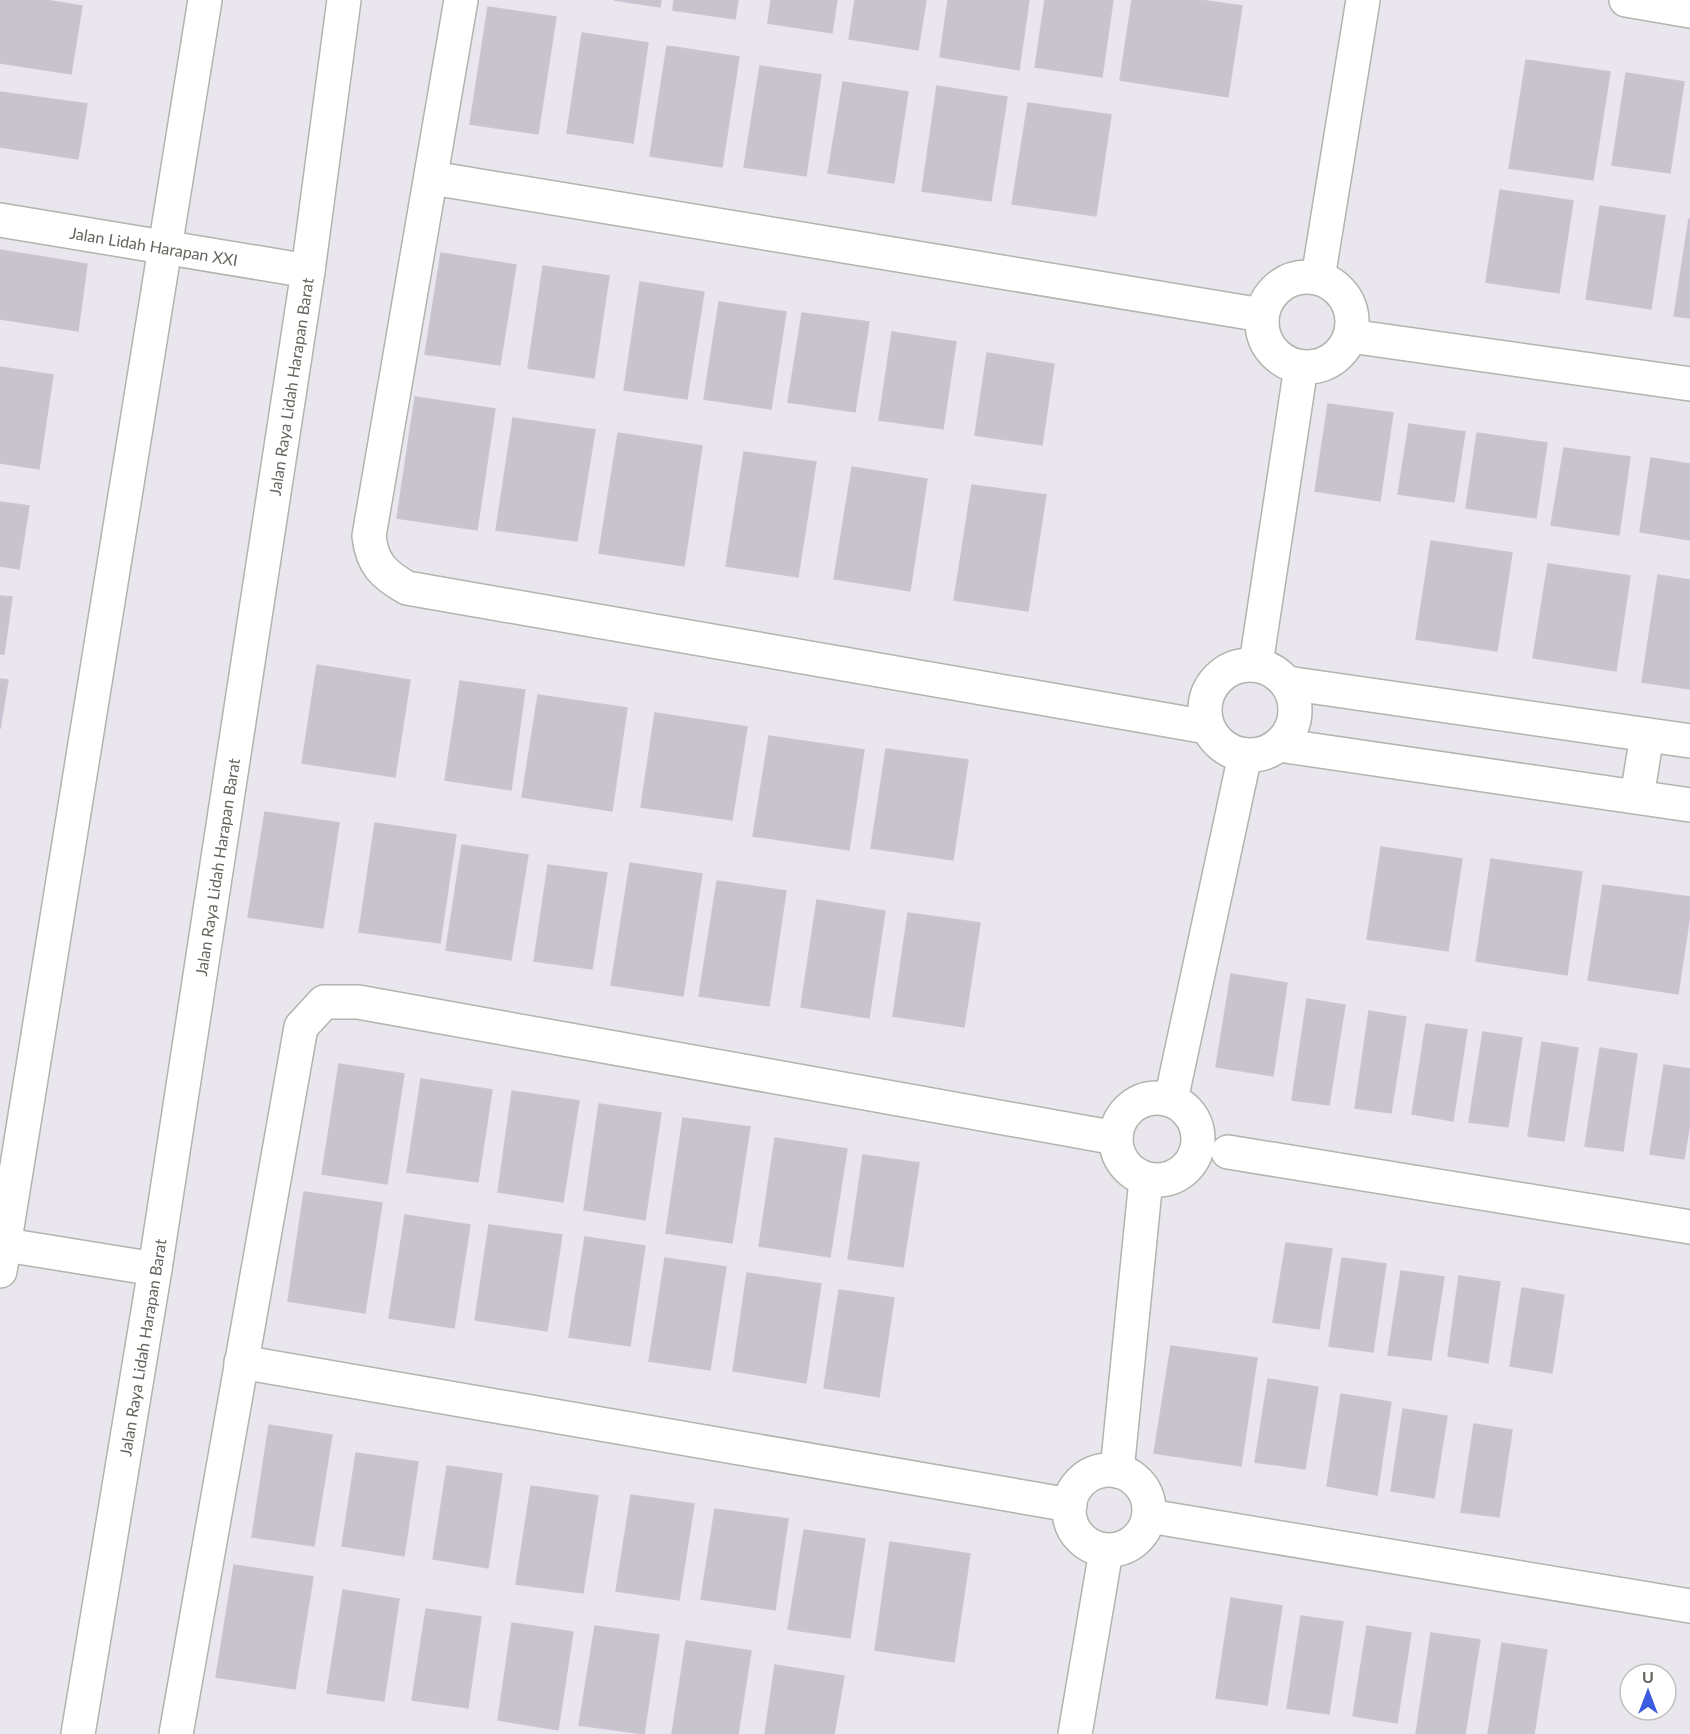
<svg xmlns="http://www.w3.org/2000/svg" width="1690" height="1734" font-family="Lato,sans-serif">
  <rect width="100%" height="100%" fill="#eae6ee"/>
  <path fill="#c7c4cc" stroke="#cac4d3" stroke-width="1.5" d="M0,0H45L82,6L71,74L0,63Z
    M614,0H661L660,7Z
    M674,0H738L735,19L673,10Z
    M771,0H837L832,33L768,23Z
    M855,0H926L918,50L849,39Z
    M948,0H1029L1019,70L940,57Z
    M1045,0H1113L1102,77L1035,67Z
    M1132,0H1200L1242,6L1228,97L1120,80Z
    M488,7L556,17L538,134L470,124Z
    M582,33L648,43L633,143L567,133Z
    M667,46L739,57L722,167L650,156Z
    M1526,60L1610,72L1593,180L1509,168Z
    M760,66L821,75L806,176L744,167Z
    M1626,73L1684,82L1670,173L1612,165Z
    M843,82L908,92L894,183L828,173Z
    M937,86L1007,97L991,201L922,191Z
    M0,92L87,104L78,159L0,147Z
    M1028,103L1111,115L1096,216L1012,204Z
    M1500,190L1573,201L1559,293L1486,282Z
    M1600,206L1665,216L1651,309L1586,299Z
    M1689,219H1690V318L1674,316Z
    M0,250L87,264L78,331L0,319Z
    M441,253L516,265L500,365L425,354Z
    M543,266L609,276L594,378L528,368Z
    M640,282L704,292L687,399L624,390Z
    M719,302L786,312L771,409L704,399Z
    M802,313L869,322L855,412L788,402Z
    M892,332L956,342L943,429L879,420Z
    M987,353L1054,364L1042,445L975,435Z
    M0,367L53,375L39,469L0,463Z
    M415,397L495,409L477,530L397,518Z
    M1328,404L1393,413L1380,501L1315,491Z
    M513,418L595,430L577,541L496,530Z
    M1409,424L1465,432L1454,502L1398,494Z
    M618,433L702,446L684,566L599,553Z
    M1477,433L1547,443L1536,518L1466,508Z
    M1564,448L1630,457L1619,535L1551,525Z
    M744,452L816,462L798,577L726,566Z
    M1651,458L1690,464V540L1640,532Z
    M852,467L927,479L910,591L834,579Z
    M972,485L1046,495L1028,611L954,600Z
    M0,502L29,506L19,569L0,566Z
    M1431,541L1512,553L1497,651L1416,639Z
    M1548,564L1630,576L1616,671L1533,658Z
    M1658,575L1690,580V689L1642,682Z
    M0,596L12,597L4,654H0Z
    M317,665L410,680L395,777L302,763Z
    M0,679L8,680L0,729Z
    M460,681L525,690L511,790L445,780Z
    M538,695L627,708L612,811L522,797Z
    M655,713L747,727L732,820L641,807Z
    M769,736L864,750L849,850L753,836Z
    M886,749L968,760L953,860L871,848Z
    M265,812L339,823L323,928L248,917Z
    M375,823L456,835L440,943L359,932Z
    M462,845L528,855L511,960L446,950Z
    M1381,847L1462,859L1448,951L1367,939Z
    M1491,859L1582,872L1567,975L1476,961Z
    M630,863L702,874L683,996L611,985Z
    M548,865L607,873L592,969L534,961Z
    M717,881L786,891L769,1006L699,996Z
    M1603,885L1690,897V914L1678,994L1588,980Z
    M817,900L885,911L869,1018L801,1007Z
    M908,913L980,923L964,1027L893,1016Z
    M1231,974L1287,983L1273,1076L1216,1067Z
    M1307,999L1345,1005L1329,1105L1292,1100Z
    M1369,1011L1406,1017L1391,1113L1355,1108Z
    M1426,1024L1467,1030L1453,1121L1412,1114Z
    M1483,1032L1522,1038L1508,1127L1469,1122Z
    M1542,1042L1578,1048L1564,1141L1528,1136Z
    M1600,1048L1637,1054L1623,1151L1585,1146Z
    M339,1064L404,1074L387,1184L322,1174Z
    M1664,1065L1690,1069V1123L1684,1159L1650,1154Z
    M421,1079L492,1090L478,1182L407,1172Z
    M512,1091L579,1101L563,1202L498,1192Z
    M599,1104L661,1113L645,1220L584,1210Z
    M683,1118L750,1127L732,1243L666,1233Z
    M775,1138L847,1149L830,1257L759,1246Z
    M863,1155L919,1163L903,1267L848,1259Z
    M304,1192L382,1203L365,1313L288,1301Z
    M405,1215L470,1225L454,1328L389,1318Z
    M489,1225L562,1235L547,1331L475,1320Z
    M585,1237L645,1246L630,1346L569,1337Z
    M1286,1243L1332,1249L1319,1329L1273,1322Z
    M665,1258L726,1267L710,1370L649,1361Z
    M1342,1258L1386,1264L1373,1352L1329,1346Z
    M1401,1271L1444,1277L1431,1360L1388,1355Z
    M747,1273L821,1284L806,1383L733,1371Z
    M1459,1276L1500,1282L1488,1363L1448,1356Z
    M1522,1288L1564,1295L1552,1373L1510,1366Z
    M839,1290L894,1298L879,1397L824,1388Z
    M1171,1346L1257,1358L1241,1466L1154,1453Z
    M1268,1379L1318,1387L1305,1469L1255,1462Z
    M1341,1394L1391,1402L1377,1495L1327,1486Z
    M1403,1409L1447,1416L1434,1498L1391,1491Z
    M1474,1424L1512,1430L1499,1517L1461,1512Z
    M269,1425L332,1435L314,1546L252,1537Z
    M356,1453L418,1462L404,1556L342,1546Z
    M447,1466L502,1474L488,1568L433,1559Z
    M531,1486L598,1496L583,1593L516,1584Z
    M631,1495L694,1504L679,1600L616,1591Z
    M715,1509L788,1519L775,1610L701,1599Z
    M804,1530L865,1539L850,1638L788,1629Z
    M890,1542L970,1554L954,1662L875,1650Z
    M234,1565L313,1577L295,1689L216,1677Z
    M343,1590L399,1599L384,1701L327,1693Z
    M1231,1598L1282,1606L1267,1705L1216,1698Z
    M426,1609L481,1617L468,1708L412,1700Z
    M1301,1616L1343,1622L1329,1714L1287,1708Z
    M512,1623L573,1632L558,1730L498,1720Z
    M595,1626L659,1635L644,1734L579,1725Z
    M1367,1626L1411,1633L1397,1723L1353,1716Z
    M1431,1633L1480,1640L1465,1734H1416Z
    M686,1641L751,1651L738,1734H672Z
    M1502,1643L1547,1650L1534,1734H1488Z
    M775,1665L844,1676L834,1734H765Z"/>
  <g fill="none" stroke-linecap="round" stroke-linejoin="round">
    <defs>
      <g id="minor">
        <path d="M461,0L369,536C372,564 384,575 407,588L1207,727"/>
        <path d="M1626,0L1690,11"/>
        <path d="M432,178L1262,315"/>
        <path id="s1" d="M0,220L308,271"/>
        <circle cx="1307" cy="322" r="45"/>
        <path d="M1318,278L1363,0"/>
        <path d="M1350,336L1690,384"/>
        <path d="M1256,664L1301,367"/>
        <circle cx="1250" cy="710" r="45"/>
        <path d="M1287,683L1690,741"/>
        <path d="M1279,745L1690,805"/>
        <path d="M1637,797L1647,735"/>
        <circle cx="1157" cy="1139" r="41"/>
        <path d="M1171,1100L1245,755"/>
        <path d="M1228,1152L1690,1227"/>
        <path d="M0,1244L155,1269"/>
        <path d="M0,1271L205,0"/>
        <path d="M241,1362L1070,1505"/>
        <circle cx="1109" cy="1510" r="40"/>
        <path d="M1117,1471L1146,1179"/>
        <path d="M1149,1516L1690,1606"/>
        <path id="s2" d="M78,1734L155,1269L308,271L344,0"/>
        <path d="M176,1734L301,1027L324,1002H358L1116,1138"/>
        <path d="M1075,1734L1106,1551"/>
      </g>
    </defs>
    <use href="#minor" stroke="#b2b4ae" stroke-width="36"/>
    <use href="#minor" stroke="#fff" stroke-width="33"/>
  </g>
  <g text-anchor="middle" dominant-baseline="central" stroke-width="5" stroke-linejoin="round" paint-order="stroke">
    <g font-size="16" fill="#63655d" stroke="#fff">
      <text stroke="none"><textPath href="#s1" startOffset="156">Jalan Lidah Harapan XXI</textPath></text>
      <text stroke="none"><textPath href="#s2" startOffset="1364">Jalan Raya Lidah Harapan Barat</textPath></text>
      <text stroke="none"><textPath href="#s2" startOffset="878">Jalan Raya Lidah Harapan Barat</textPath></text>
      <text stroke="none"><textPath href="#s2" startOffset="392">Jalan Raya Lidah Harapan Barat</textPath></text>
    </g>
  </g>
  <g transform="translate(1648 1692)"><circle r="28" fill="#ffffff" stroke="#c1c1be" stroke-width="1.5"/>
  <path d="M0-4.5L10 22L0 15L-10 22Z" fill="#3c5bde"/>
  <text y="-9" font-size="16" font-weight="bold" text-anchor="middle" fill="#63655d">U</text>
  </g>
</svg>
